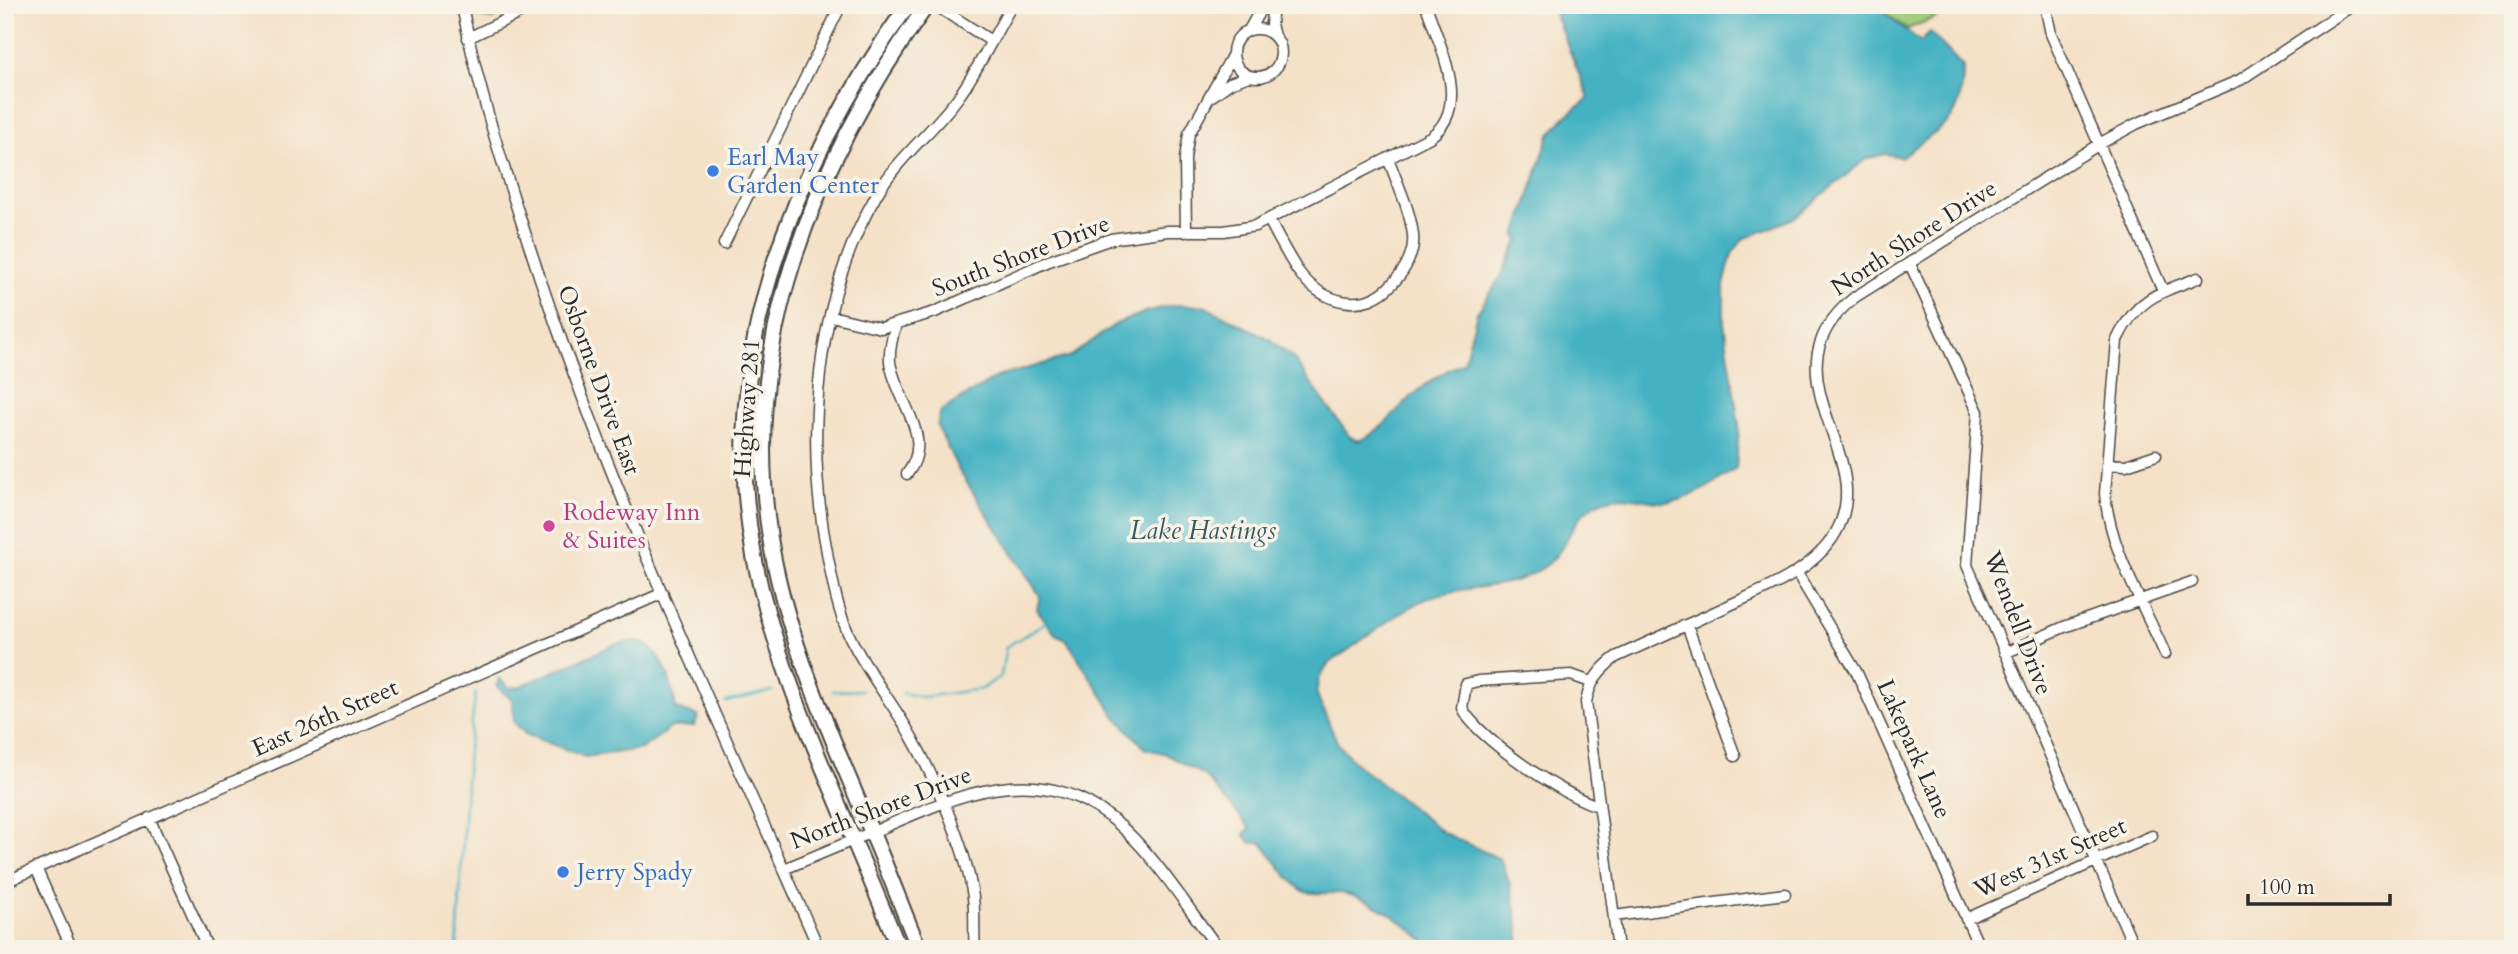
<svg xmlns="http://www.w3.org/2000/svg" width="2518" height="954" font-family="Cardo,serif">
  <rect width="100%" height="100%" fill="#f7f3e8"/>
  <filter id="ink" filterUnits="userSpaceOnUse"><feTurbulence type="fractalNoise" baseFrequency=".0143" numOctaves="2"/><feDisplacementMap in="SourceGraphic" scale="14" xChannelSelector="R" yChannelSelector="G"/><feConvolveMatrix kernelMatrix="1 2 1 2 8 2 1 2 1" color-interpolation-filters="sRGB"/></filter>
  <filter id="wash" filterUnits="userSpaceOnUse"><feTurbulence type="fractalNoise" baseFrequency=".00686" numOctaves="4" result="noise"/><feDisplacementMap in="SourceGraphic" scale="28" xChannelSelector="R" yChannelSelector="G"/><feGaussianBlur stdDeviation="1.57" result="paint"/><feColorMatrix in="noise" values="0 0 0 0 0 0 0 0 0 0 0 0 0 0 0 0 0 1.4 0 .05"/><feComposite in="paint" operator="in"/></filter>
  <g filter="url(#wash)">
    <rect width="100%" height="100%" fill="#f4e1c7"/>
    <path fill="#a1cc79" stroke="#667c52" stroke-width="2" d="M472,5H521L492,19L477,16Z
      M1875,5H1966L1907,29Z"/>
    <path fill="#45b2c3" stroke="#386e77" stroke-width="2" d="M1551,5H1875L1921,42L1930,32L1963,67C1963,125 1943,125 1901,157L1885,154L1866,159L1794,218L1743,239L1732,254L1724,285V323L1739,426L1736,468C1715,483 1687,504 1659,502C1639,500 1623,493 1602,501C1570,513 1570,549 1544,567C1511,591 1468,584 1431,597C1404,607 1355,646 1328,664L1319,679L1316,693L1338,744L1356,764L1444,833L1500,859C1514,889 1518,917 1520,949H1433C1408,925 1381,904 1347,894C1334,891 1316,896 1304,891C1291,885 1271,854 1261,842L1251,843L1244,834L1250,828L1205,776L1164,753L1146,749L1116,717L1066,639L1055,634L1037,609L1040,596L958,469L937,426L941,411L997,377L1071,356L1116,324L1148,311L1175,305L1204,306L1268,338L1292,357L1350,437L1358,441C1379,433 1390,418 1405,403C1422,386 1442,372 1464,362L1477,313L1500,278L1519,239L1516,236L1549,136L1565,117L1589,98Z
      M637,641C664,650 672,683 676,709L699,716L694,726L672,727L641,749L585,757L525,734L514,722L512,700L496,686L499,678L509,688L519,687L616,644Z"/>
    <g fill="none" stroke-linecap="round" stroke-linejoin="round">
      <path stroke="#45b2c3" stroke-width="2.5" d="M833,691L862,690
        M902,693L922,697L982,689L1001,676L1006,647L1046,622
        M726,702L772,691
        M457,949L468,749L476,692"/>
    </g>
  </g>
  <g filter="url(#ink)">
    <g fill="none" stroke-linecap="round" stroke-linejoin="round">
      <defs>
        <path id="minor" d="M462,5C477,86 503,166 529,245C607,487 717,716 819,949
          M935,5L991,41
          M1273,5L1271,24L1274,36
          M2045,5L2051,34L2163,291
          M1233 53a24 24 0 1 1 48 0a24 24 0 1 1-48 0Z
          M1249,30L1263,5
          M468,38L536,5
          M1212,96L1230,83L1249,76
          M1269,220C1278,237 1287,255 1298,271C1322,304 1365,315 1393,283C1405,271 1415,252 1413,235C1410,209 1397,183 1388,158
          M1186,232L1185,158L1189,134L1232,56
          M724,244L841,5
          M1910,264L1978,412L1967,565L2135,949
          M831,316L881,328L935,312L1049,261L1111,239L1167,231H1224L1255,226L1430,137C1473,107 1439,46 1426,5
          M896,325C892,337 889,349 890,362C896,401 936,437 907,474
          M2107,464L2126,465L2156,455
          M1797,573L1857,673L1980,949
          M1687,625L1735,756
          M2005,653L2064,627L2192,582
          M2165,654C2143,603 2110,550 2105,494L2117,340C2136,299 2158,293 2198,278
          M1591,682L1571,675L1478,681L1466,684L1462,708C1477,738 1566,798 1599,806
          M149,818L208,949
          M36,868L72,949
          M784,869C817,855 849,842 882,828C955,796 1034,760 1107,815C1149,845 1187,908 1219,949
          M5,882L663,593
          M1614,916L1785,894
          M1966,919L2152,836
          M975,949C973,929 976,910 972,891C964,842 934,777 910,734C891,700 865,670 849,635C838,611 833,584 828,558C804,438 815,301 877,194C899,156 934,131 959,96C979,68 994,35 1012,5
          M1618,949L1586,702C1590,681 1600,669 1616,657C1653,640 1691,623 1728,606C1762,590 1797,578 1823,550C1900,466 1751,379 1855,297L2101,143L2136,124L2240,80L2353,5"/>
        <path id="highway" d="M899,949C855,838 801,729 768,615C703,391 778,188 908,5
          M919,949C900,903 883,857 863,812C826,723 785,633 770,538C739,341 815,162 927,5"/>
      </defs>
      <use href="#minor" stroke="#494642" stroke-width="13"/>
      <use href="#highway" stroke="#494642" stroke-width="18"/>
      <use href="#minor" stroke="#fff" stroke-width="10"/>
      <use href="#highway" stroke="#fff" stroke-width="14"/>
    </g>
  </g>
  <g fill="#3f7fe0" stroke="#f7f3e8" stroke-width="2.5">
    <circle cx="713" cy="171" r="7"/>
    <circle cx="563" cy="872" r="7"/>
  </g>
  <circle fill="#d1479c" stroke="#f7f3e8" stroke-width="2.5" cx="549" cy="526" r="7"/>
  <g text-anchor="middle" dominant-baseline="central" stroke-width="7" stroke-linejoin="round" paint-order="stroke">
    <g font-size="24" fill="#366cbe" stroke="#f7f3e8" text-anchor="start">
      <text x="727" y="157">Earl May<tspan x="727" dy="28">Garden Center</tspan></text>
      <text x="577" y="872">Jerry Spady</text>
    </g>
    <g font-size="24" fill="#2b2b2b" stroke="#f7f3e8">
      <text transform="translate(1914 238) rotate(-33)">North Shore Drive</text>
      <text transform="translate(1021 256) rotate(-21)">South Shore Drive</text>
      <text transform="translate(599 380) rotate(70)">Osborne Drive East</text>
      <text transform="translate(747 408) rotate(-86)">Highway 281</text>
      <text transform="translate(2018 623) rotate(69)">Wendell Drive</text>
      <text transform="translate(325 718) rotate(-24)">East 26th Street</text>
      <text transform="translate(1914 749) rotate(66)">Lakepark Lane</text>
      <text transform="translate(881 808) rotate(-21)">North Shore Drive</text>
      <text transform="translate(2050 858) rotate(-24)">West 31st Street</text>
    </g>
    <g font-size="24" fill="#b23c85" stroke="#f7f3e8" text-anchor="start">
      <text x="563" y="512">Rodeway Inn<tspan x="563" dy="28">&amp; Suites</tspan></text>
    </g>
    <g font-size="26" font-style="italic" fill="#345a60" stroke="#f7f3e8">
      <text x="1203" y="530">Lake Hastings</text>
    </g>
  </g>
  <rect width="2518" height="954" fill="none" stroke="#f7f3e8" stroke-width="28"/>
  <path d="M2248 894v10h142v-10" fill="none" stroke="#2b2b2b" stroke-width="3.5"/>
  <text x="2259" y="894" font-size="21" fill="#2b2b2b" stroke="#f7f3e8" stroke-width="5" paint-order="stroke">100 m</text>
</svg>
